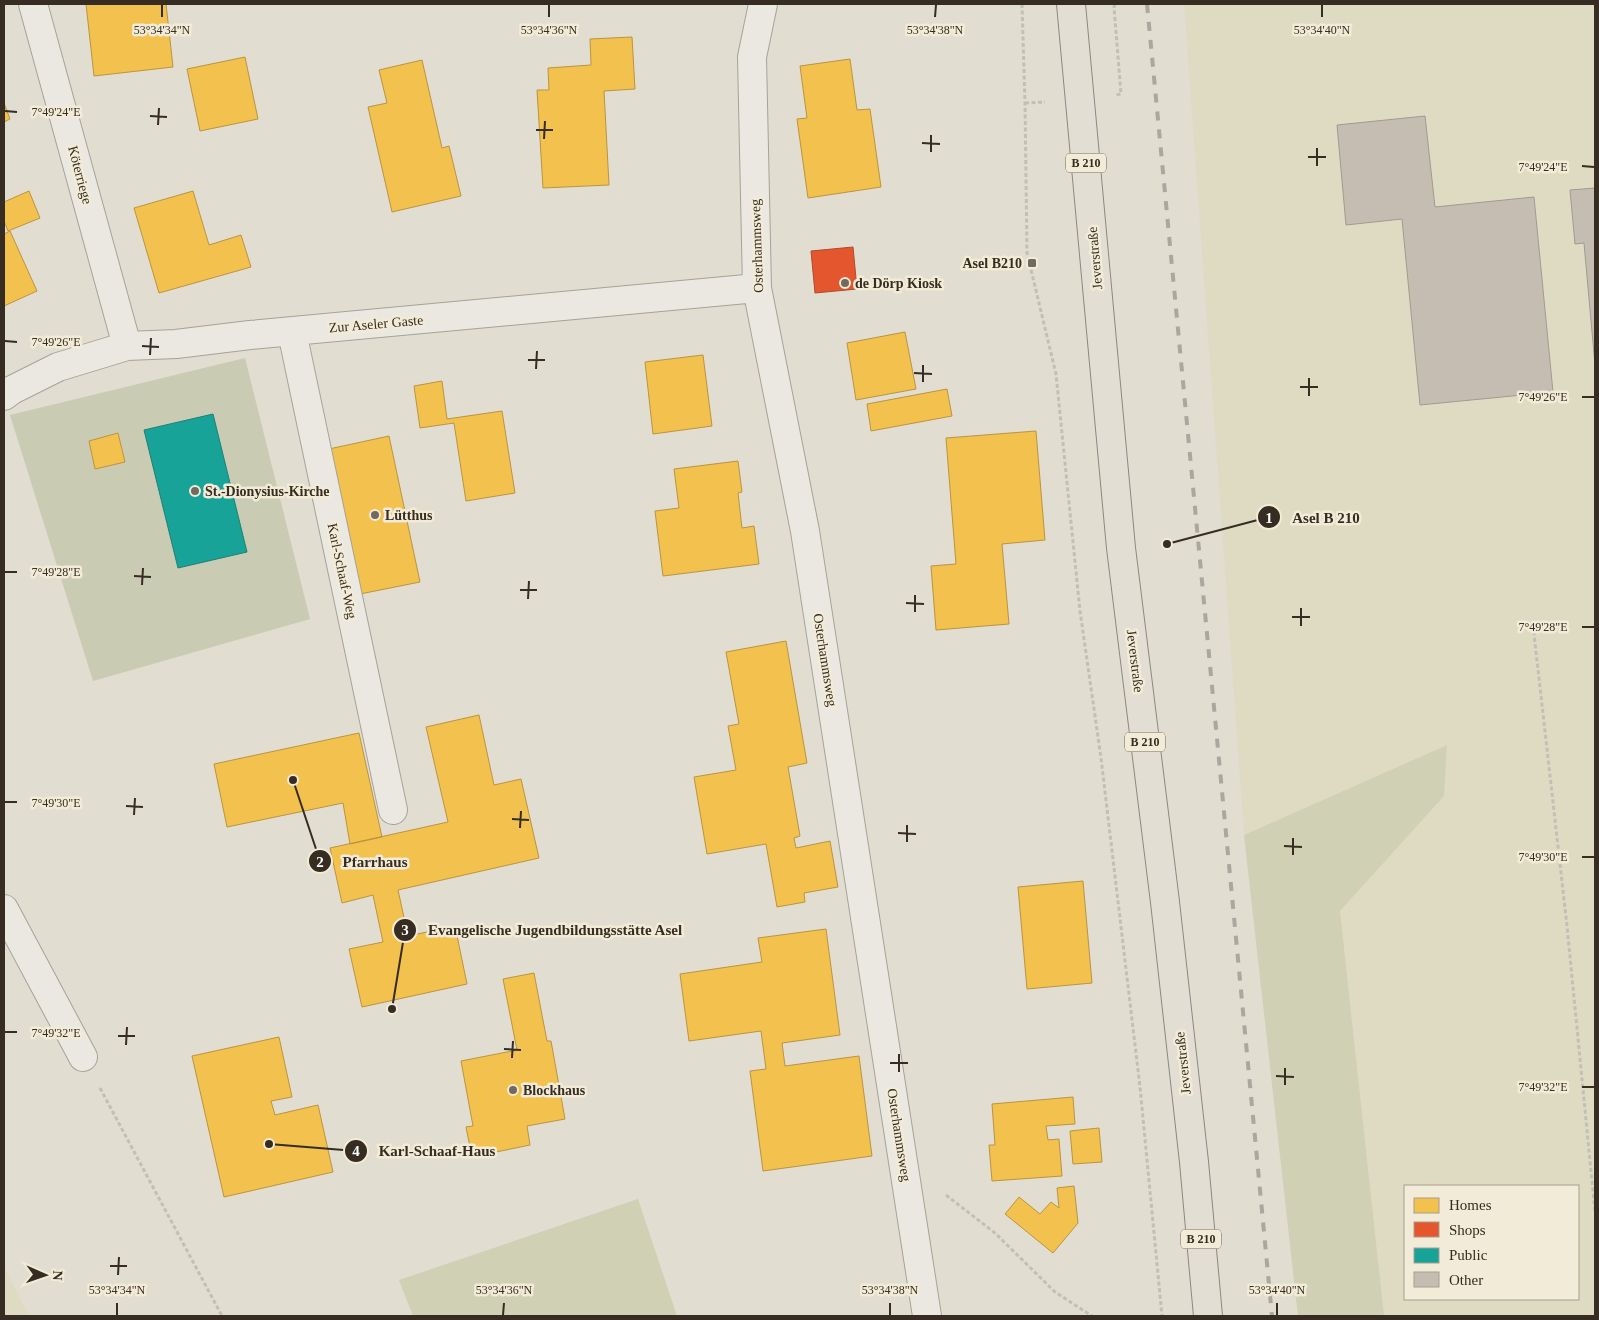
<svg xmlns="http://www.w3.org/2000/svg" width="1599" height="1320" font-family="'Times New Roman',serif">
  <rect width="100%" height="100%" fill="#e1ddd0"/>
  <path fill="#dfdbc2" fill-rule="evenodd" d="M1184,4H1595V1316H1384L1340,911L1444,796L1447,745L1244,835ZM1405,1186H1578V1299H1405Z
    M4,1267L29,1316H4Z"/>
  <path fill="#cfd0b4" d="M1447,745L1444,796L1340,911L1384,1316H1298L1244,835Z
    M638,1199L677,1316H413L399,1280Z"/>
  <path fill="#cacbb3" d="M245,358L310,619L93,681L10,415Z"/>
  <path fill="#f2c14e" stroke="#ba9440" d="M86,4H166L173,67L94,76Z
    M632,37L635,89L604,91L609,185L543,188L537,90H549L548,68L591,65L590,39Z
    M245,57L258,119L200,131L187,69Z
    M850,59L857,110L870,109L881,187L808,198L797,119L807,118L800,66Z
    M422,60L442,148L449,146L461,196L392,212L368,107L387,103L379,70Z
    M4,103L10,119L4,122Z
    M29,191L40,218L8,231L4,221V202Z
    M193,191L209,245L241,235L251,267L159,293L134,208Z
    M10,231L37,291L4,306V234Z
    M905,332L916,389L856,400L847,343Z
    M703,355L712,426L653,434L645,362Z
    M442,381L447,419L502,411L515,493L466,501L454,423L420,428L414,386Z
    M947,389L952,416L871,431L867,404Z
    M1036,431L1045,540L1002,544L1009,624L936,630L931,566L956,564L946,438Z
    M118,433L125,462L95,469L89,441Z
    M389,436L420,582L360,594L329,449Z
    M738,461L742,492L738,493L742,528L754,526L759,564L663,576L655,511L679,508L674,469Z
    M786,641L807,763L788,767L800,836L794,838L796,848L830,841L838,887L804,893L805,902L777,907L766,844L707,854L694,777L736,770L728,726L739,724L726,652Z
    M479,715L494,785L521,779L539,858L398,890L408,936L455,926L467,984L362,1007L349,949L383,942L373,895L342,903L330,848L448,822L426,727Z
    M359,733L382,837L350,844L343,803L227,827L214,764Z
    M1083,881L1092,983L1027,989L1018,887Z
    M826,929L840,1035L782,1043L785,1066L859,1056L872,1156L763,1171L750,1071L766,1069L761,1031L689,1041L680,974L762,962L758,938Z
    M534,973L547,1041H551L565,1119L527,1126L530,1145L472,1157L466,1127L473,1126L461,1061L517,1050L503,979Z
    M279,1037L292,1097L271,1101L275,1115L318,1105L333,1172L224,1197L192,1056Z
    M1073,1097L1075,1124L1046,1126L1048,1140L1059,1139L1062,1176L992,1181L989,1145H995L992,1104Z
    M1099,1128L1102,1162L1073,1164L1070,1131Z
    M1074,1186L1078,1223L1053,1253L1005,1214L1019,1197L1040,1214L1051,1202L1059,1208L1057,1188Z"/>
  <path fill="#e4572e" stroke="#b04a2a" d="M853,247L857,289L815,293L811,251Z"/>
  <path fill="#17a398" stroke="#207f74" d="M213,414L247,552L178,568L144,430Z"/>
  <path fill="#c5bdb1" stroke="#a29a8f" d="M1425,116L1435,207L1534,197L1553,392L1420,405L1402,219L1346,225L1337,125Z
    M1595,188V365L1584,243L1575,244L1570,190Z"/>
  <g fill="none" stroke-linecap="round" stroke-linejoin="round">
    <defs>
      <path id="minor" d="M33,4L127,346
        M763,4L752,57L757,288L805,531L927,1316
        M292,332L393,810
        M4,396L12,390L58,367L127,346L176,344L250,335L757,288
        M4,909L83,1057"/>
      <path id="major" d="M1071,4L1121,548L1165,902L1194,1162L1208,1316"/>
    </defs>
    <use href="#minor" stroke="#a7a298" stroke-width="30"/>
    <use href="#major" stroke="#8d887f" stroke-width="30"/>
    <path stroke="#c2bfb7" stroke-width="3" stroke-dasharray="4 2.5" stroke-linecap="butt" d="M1022,4L1025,103L1027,253L1056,374L1080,611L1101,758L1140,1087L1162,1316
      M1115,4L1114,7L1121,94L1116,95
      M1025,103L1045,102
      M1533,625L1567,926L1595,1212
      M100,1088L222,1316
      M946,1195L995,1233L1055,1292L1092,1316"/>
    <use href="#minor" stroke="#eae8e0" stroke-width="28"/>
    <use href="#major" stroke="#e2ded3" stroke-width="28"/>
    <path stroke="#aba7a0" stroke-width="4" stroke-dasharray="9 9" stroke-linecap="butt" d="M1147,4L1272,1316"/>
  </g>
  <path fill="none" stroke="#362c21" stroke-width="2" d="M162,17V5M549,17V5M935,17L936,5M1322,17V5M5,111L17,112M150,116L167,117M158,125L159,108M536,130H553M544,139L545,121M922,143L940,144M931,152V135M1308,157H1326M1317,166V148M1582,166L1594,167M5,341L17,342M142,346L159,347M150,355L151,338M528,360H545M536,369L537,351M914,373L932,374M923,382V365M1300,387H1318M1309,396V378M1582,397H1594M5,572H17M134,576L151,577M142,585L143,568M520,590H537M528,599L529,581M906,603L924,604M915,612V595M1292,617H1310M1301,626V608M1582,627H1594M5,802H17M126,806L143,807M134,815L135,798M512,819L529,820M520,828L521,811M898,833L916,834M907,842V825M1284,846L1302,847M1293,855V838M1582,857H1594M5,1032H17M118,1036H135M126,1045L127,1027M504,1049L521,1050M512,1058L513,1041M890,1063H908M899,1072V1054M1276,1076L1294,1077M1285,1085V1068M1582,1087H1594M110,1266H127M118,1275L119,1257M117,1315V1303M503,1315L504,1303M890,1315V1303M1277,1315V1303"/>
  <g fill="#726a5e" stroke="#f2ebd7" stroke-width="2">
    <rect x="1027" y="258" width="10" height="10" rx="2.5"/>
    <circle cx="845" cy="283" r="5"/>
    <circle cx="195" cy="491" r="5"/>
    <circle cx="375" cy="515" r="5"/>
    <circle cx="513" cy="1090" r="5"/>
  </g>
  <g text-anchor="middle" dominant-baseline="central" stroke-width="5" stroke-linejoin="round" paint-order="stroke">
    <g fill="#f2ebd7" stroke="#6e6558" stroke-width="1">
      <rect x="1066" y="153.5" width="40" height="19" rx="4"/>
      <rect x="1125" y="732.5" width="40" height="19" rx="4"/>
      <rect x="1181" y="1229.5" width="40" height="19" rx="4"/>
    </g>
    <g font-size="12" font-weight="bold" fill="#362c21">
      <text x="1086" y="163">B 210</text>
      <text x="1145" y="742">B 210</text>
      <text x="1201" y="1239">B 210</text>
    </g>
    <g font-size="14" fill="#362c21" stroke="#f2ebd7">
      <text transform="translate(80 175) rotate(75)">Köterriege</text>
      <text transform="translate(757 246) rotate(-92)">Osterhammsweg</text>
      <text transform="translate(1095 258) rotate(-95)">Jeverstraße</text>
      <text transform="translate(376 324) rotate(-5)">Zur Aseler Gaste</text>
      <text transform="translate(342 571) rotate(78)">Karl-Schaaf-Weg</text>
      <text transform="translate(825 660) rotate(81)">Osterhammsweg</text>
      <text transform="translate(1135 661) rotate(83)">Jeverstraße</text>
      <text transform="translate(1183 1063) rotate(-96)">Jeverstraße</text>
      <text transform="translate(899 1135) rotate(81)">Osterhammsweg</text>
    </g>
    <g font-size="14" font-weight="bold" fill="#362c21" stroke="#f2ebd7" text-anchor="start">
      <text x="1022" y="263" text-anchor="end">Asel B210</text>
      <text x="855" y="283">de Dörp Kiosk</text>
      <text x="205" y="491">St.-Dionysius-Kirche</text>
      <text x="385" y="515">Lütthus</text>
      <text x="523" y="1090">Blockhaus</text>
    </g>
  </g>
  <g font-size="12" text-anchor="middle" fill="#362c21" stroke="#f2ebd7" stroke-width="5" stroke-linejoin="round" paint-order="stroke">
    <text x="162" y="34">53°34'34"N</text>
    <text x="549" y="34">53°34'36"N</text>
    <text x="935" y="34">53°34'38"N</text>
    <text x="1322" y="34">53°34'40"N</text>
    <text x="56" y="116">7°49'24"E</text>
    <text x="1543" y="171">7°49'24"E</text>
    <text x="56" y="346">7°49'26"E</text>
    <text x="1543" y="401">7°49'26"E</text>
    <text x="56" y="576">7°49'28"E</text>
    <text x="1543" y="631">7°49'28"E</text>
    <text x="56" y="807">7°49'30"E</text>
    <text x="1543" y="861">7°49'30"E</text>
    <text x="56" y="1037">7°49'32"E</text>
    <text x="1543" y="1091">7°49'32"E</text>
    <text x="117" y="1294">53°34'34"N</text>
    <text x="504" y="1294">53°34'36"N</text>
    <text x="890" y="1294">53°34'38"N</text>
    <text x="1277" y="1294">53°34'40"N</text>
  </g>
  <path fill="none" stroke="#362c21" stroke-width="2" d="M1167 544L1269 517M293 780L320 861M392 1009L405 930M269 1144L356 1151"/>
  <g fill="#362c21" stroke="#f2ebd7" stroke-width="2">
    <circle cx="1167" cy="544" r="5"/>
    <circle cx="293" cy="780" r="5"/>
    <circle cx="392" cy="1009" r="5"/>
    <circle cx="269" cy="1144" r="5"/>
    <circle cx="1269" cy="517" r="12"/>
    <circle cx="320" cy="861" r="12"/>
    <circle cx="405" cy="930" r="12"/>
    <circle cx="356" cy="1151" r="12"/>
  </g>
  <g font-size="15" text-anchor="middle" font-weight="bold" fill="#fff">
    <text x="1269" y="523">1</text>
    <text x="320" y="867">2</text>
    <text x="405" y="935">3</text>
    <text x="356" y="1156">4</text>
  </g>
  <g font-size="15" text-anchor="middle" font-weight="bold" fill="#362c21" stroke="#f2ebd7" stroke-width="5" stroke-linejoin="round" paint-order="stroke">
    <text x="1326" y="523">Asel B 210</text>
    <text x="375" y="867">Pfarrhaus</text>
    <text x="555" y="935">Evangelische Jugendbildungsstätte Asel</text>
    <text x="437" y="1156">Karl-Schaaf-Haus</text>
  </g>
  <rect width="1599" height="1320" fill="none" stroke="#362c21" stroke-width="10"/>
  <rect x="1404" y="1185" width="175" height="115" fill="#f2ebd7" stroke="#a79f8e"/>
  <rect x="1414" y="1198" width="25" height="15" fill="#f2c14e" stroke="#a79f8e"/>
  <text x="1449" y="1210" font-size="15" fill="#362c21">Homes</text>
  <rect x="1414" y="1222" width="25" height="15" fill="#e4572e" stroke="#a79f8e"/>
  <text x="1449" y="1235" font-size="15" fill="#362c21">Shops</text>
  <rect x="1414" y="1248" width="25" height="15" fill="#17a398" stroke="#a79f8e"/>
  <text x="1449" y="1260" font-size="15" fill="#362c21">Public</text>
  <rect x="1414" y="1272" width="25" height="15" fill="#c5bdb1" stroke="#a79f8e"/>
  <text x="1449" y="1285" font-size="15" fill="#362c21">Other</text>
  <g transform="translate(45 1275) rotate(92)" stroke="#f2ebd7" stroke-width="4" paint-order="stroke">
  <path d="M0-4L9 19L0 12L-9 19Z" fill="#362c21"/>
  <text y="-8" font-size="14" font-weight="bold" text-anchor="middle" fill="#362c21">N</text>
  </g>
</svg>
